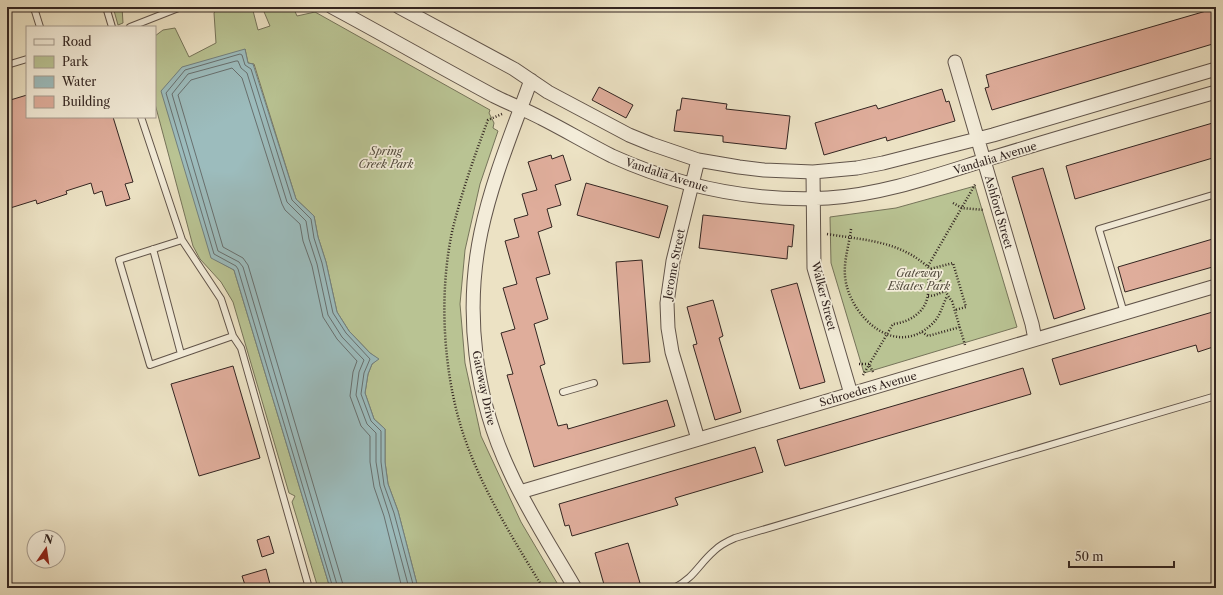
<svg xmlns="http://www.w3.org/2000/svg" width="1223" height="595" font-family="'Libre Caslon Text',serif">
  <rect width="100%" height="100%" fill="#ece2c4"/>
  <filter id="stains"><feTurbulence type="fractalNoise" baseFrequency=".005" numOctaves="4"/><feColorMatrix values="0 0 0 0 .2 0 0 0 0 .09 0 0 0 0 .02 0 0 0 .5 -.17"/></filter>
  <radialGradient id="worn" r=".72"><stop offset=".6" stop-color="#630" stop-opacity="0"/><stop offset="1" stop-color="#630" stop-opacity=".3"/></radialGradient>
  <path fill="#b9c393" stroke="#76745a" d="M113,7H122L123,23L118,25Z
    M218,7H252L258,30L270,26L262,7H293L297,16L315,12L490,110L489,113L494,123L493,128L498,131L480,184L465,250L460,304L465,363L481,436L521,522L560,588H418L398,511L388,484L385,462V429L374,419L365,393L368,374L372,364L378,359L370,353L349,331L337,312L326,262L318,237L314,216L296,199L254,64L248,63L245,49L211,257L234,270L330,588H318L292,502L295,496L289,493L233,302L221,282L200,259L193,246L155,104V36L163,30L175,28L189,57L216,43L214,13Z
    M975,186L1017,327L864,373L831,263L830,217L896,208Z"/>
  <path fill="#9cbcbd" stroke="#72807f" d="M245,49L248,63L253,64L296,199L314,216L318,237L326,262L337,312L349,331L370,353L379,359L372,364L368,374L365,393L374,419L385,429V462L388,484L398,511L418,588H330L234,270L211,258L161,91L182,67Z"/>
  <g fill="none" stroke-linecap="round" stroke-linejoin="round">
    <path stroke="#68706f" stroke-width="1" d="M333,588L238,269L236,266L214,254L166,93L185,70L240,54L242,55L245,65L251,69L292,200L311,219L314,238L322,263L333,313L346,333L370,359L364,373L361,394L371,421L381,431V462L384,485L394,513L414,588
      M338,588L243,267L239,262L218,251L172,94L188,74L236,61H238L241,68L247,73L287,202L306,221L309,239L317,264L328,315L342,337L364,360L359,372L356,395L367,424L376,433V462L380,486L389,514L409,588
      M344,588L248,265L243,258L223,247L178,95L191,80L232,68L242,78L282,204L285,210L300,224L303,241L312,266L323,317L337,339L357,361L353,372L350,396L361,426L370,436V462L374,487L384,516L402,588"/>
  </g>
  <path fill="#dfad9b" stroke="#332521" d="M1213,9L1216,19V43L992,110L985,88L989,87L986,75Z
    M599,87L633,105L626,118L592,100Z
    M942,89L946,102L949,101L955,121L887,141L886,137L824,155L815,123L876,105L878,109Z
    M27,95V117H113L133,182L125,184L130,199L106,206L102,191L94,194L91,183L66,191L67,194L37,204L36,200L7,209V101Z
    M682,98L727,104L726,109L790,116L786,149L723,142V136L674,131L677,110H680Z
    M1216,122V157L1075,199L1066,166Z
    M551,155L552,159L563,155L571,180L555,185L561,205L547,209L552,227L538,232L550,274L536,278L548,319L534,324L545,364L540,366L558,426L567,424L568,429L667,400L675,426L534,467L507,375L513,374L501,333L515,329L503,288L517,284L505,241L519,237L514,219L528,215L522,194L537,190L528,162Z
    M1043,168L1085,309L1054,319L1012,177Z
    M586,183L668,206L659,238L577,215Z
    M703,215L794,225L792,247L788,246L787,259L699,248Z
    M1216,238V266L1125,292L1118,267Z
    M642,260L650,362L623,364L616,262Z
    M797,283L825,382L800,389L771,290Z
    M713,300L723,336L719,338L741,412L715,420L693,345L697,344L687,307Z
    M1216,311V346L1198,352L1196,345L1060,385L1052,359Z
    M233,366L260,458L199,476L171,384Z
    M1023,368L1031,394L785,466L777,440Z
    M755,447L763,472L675,498L678,505L572,536L569,525L565,526L559,504Z
    M269,536L274,553L262,557L257,540Z
    M628,543L640,583L621,588H605L595,553Z
    M266,569L271,588H246L242,576Z"/>
  <g fill="none" stroke-linecap="round" stroke-linejoin="round">
    <defs>
      <path id="service" d="M32,7L34,8L40,27
        M106,7L112,27
        M130,27L181,7
        M7,65L27,59
        M141,117L182,240L221,299L233,336L241,348L309,588
        M182,240L119,260L150,365L233,336
        M153,249L181,354
        M1124,313L1099,229L1216,194
        M563,392L594,383
        M674,588C695,577 698,565 714,551C720,545 728,541 735,538L1216,396"/>
      <path id="minor" d="M332,7C386,36 440,67 494,96C510,104 526,110 541,118C565,130 588,144 612,156C680,187 754,202 828,198C887,194 942,173 998,156C1070,134 1143,113 1216,92
        M399,7L514,69L548,92L629,135L651,144L698,160L739,167L764,170L813,172L857,168L883,163L993,135L1216,69
        M955,62L1032,324L1035,339
        M531,80C513,130 492,180 481,232C464,313 475,398 510,472C528,512 553,550 575,588
        M813,172L814,268L851,394
        M698,439L672,352L668,328L667,303L673,261L698,160
        M520,492L1216,286"/>
    </defs>
    <use href="#service" stroke="#61544a" stroke-width="8"/>
    <use href="#minor" stroke="#61544a" stroke-width="15"/>
    <path stroke="#332521" stroke-width="2.5" stroke-dasharray="1 2" stroke-linecap="butt" d="M502,114L488,120C474,157 461,194 452,232C439,294 443,367 461,427C479,485 512,537 543,588
      M953,203L962,208L984,210
      M851,229C849,247 842,264 846,283C854,320 896,357 931,325C940,317 942,307 947,296
      M827,234C870,241 905,241 936,275C944,283 945,294 952,301L965,345
      M928,266L976,183
      M928,296C935,296 939,293 946,291
      M922,332L928,336L960,327
      M859,364H869L873,372
      M863,375L893,324C910,322 926,312 928,294C929,285 928,278 930,269L953,263L966,307L955,310"/>
    <use href="#service" stroke="#f3ecd9" stroke-width="6"/>
    <use href="#minor" stroke="#f3ecd9" stroke-width="13"/>
  </g>
  <g text-anchor="middle" dominant-baseline="central" stroke-width="3.5" stroke-linejoin="round" paint-order="stroke">
    <g font-size="11" font-style="italic" fill="#544c3e" stroke="#f3ecd9">
      <text x="386" y="151">Spring<tspan x="386" dy="13">Creek Park</tspan></text>
      <text x="919" y="273">Gateway<tspan x="919" dy="13">Estates Park</tspan></text>
    </g>
    <g font-size="11" fill="#332521" stroke="#f3ecd9">
      <text transform="translate(995 158) rotate(-17)">Vandalia Avenue</text>
      <text transform="translate(667 175) rotate(18)">Vandalia Avenue</text>
      <text transform="translate(999 212) rotate(74)">Ashford Street</text>
      <text transform="translate(674 264) rotate(-79)">Jerome Street</text>
      <text transform="translate(824 296) rotate(76)">Walker Street</text>
      <text transform="translate(484 388) rotate(78)">Gateway Drive</text>
      <text transform="translate(868 389) rotate(-16)">Schroeders Avenue</text>
    </g>
  </g>
  <rect width="1223" height="595" fill="none" stroke="#ece2c4" stroke-width="24"/>
  <rect x="8" y="8" width="1207" height="579" fill="none" stroke="#332521" stroke-width="2"/>
  <rect x="12" y="12" width="1199" height="571" fill="none" stroke="#332521"/>
  <rect x="26" y="26" width="130" height="92" fill="#f3ecd9" stroke="#a69c8f"/>
  <rect x="34" y="39" width="20" height="6" fill="#f3ecd9" stroke="#a69c8f"/>
  <text x="62" y="46" font-size="12" fill="#332521">Road</text>
  <rect x="34" y="56" width="20" height="12" fill="#b9c393" stroke="#a69c8f"/>
  <text x="62" y="66" font-size="12" fill="#332521">Park</text>
  <rect x="34" y="76" width="20" height="12" fill="#9cbcbd" stroke="#a69c8f"/>
  <text x="62" y="86" font-size="12" fill="#332521">Water</text>
  <rect x="34" y="96" width="20" height="12" fill="#dfad9b" stroke="#a69c8f"/>
  <text x="62" y="106" font-size="12" fill="#332521">Building</text>
  <g transform="translate(46 549) rotate(13)"><circle r="19" fill="#f3ecd9" stroke="#a69c8f"/>
  <path d="M0-3L7 15L0 10L-7 15Z" fill="#8f2418"/>
  <text y="-6" font-size="11" font-weight="bold" text-anchor="middle" fill="#332521">N</text>
  </g>
  <path d="M1069 561v6h105v-6" fill="none" stroke="#332521" stroke-width="2"/>
  <text x="1075" y="561" font-size="12" fill="#332521" stroke="#f3ecd9" stroke-width="3" paint-order="stroke">50 m</text>
  <rect width="100%" height="100%" filter="url(#stains)"/>
  <rect width="100%" height="100%" fill="url(#worn)"/>
</svg>
